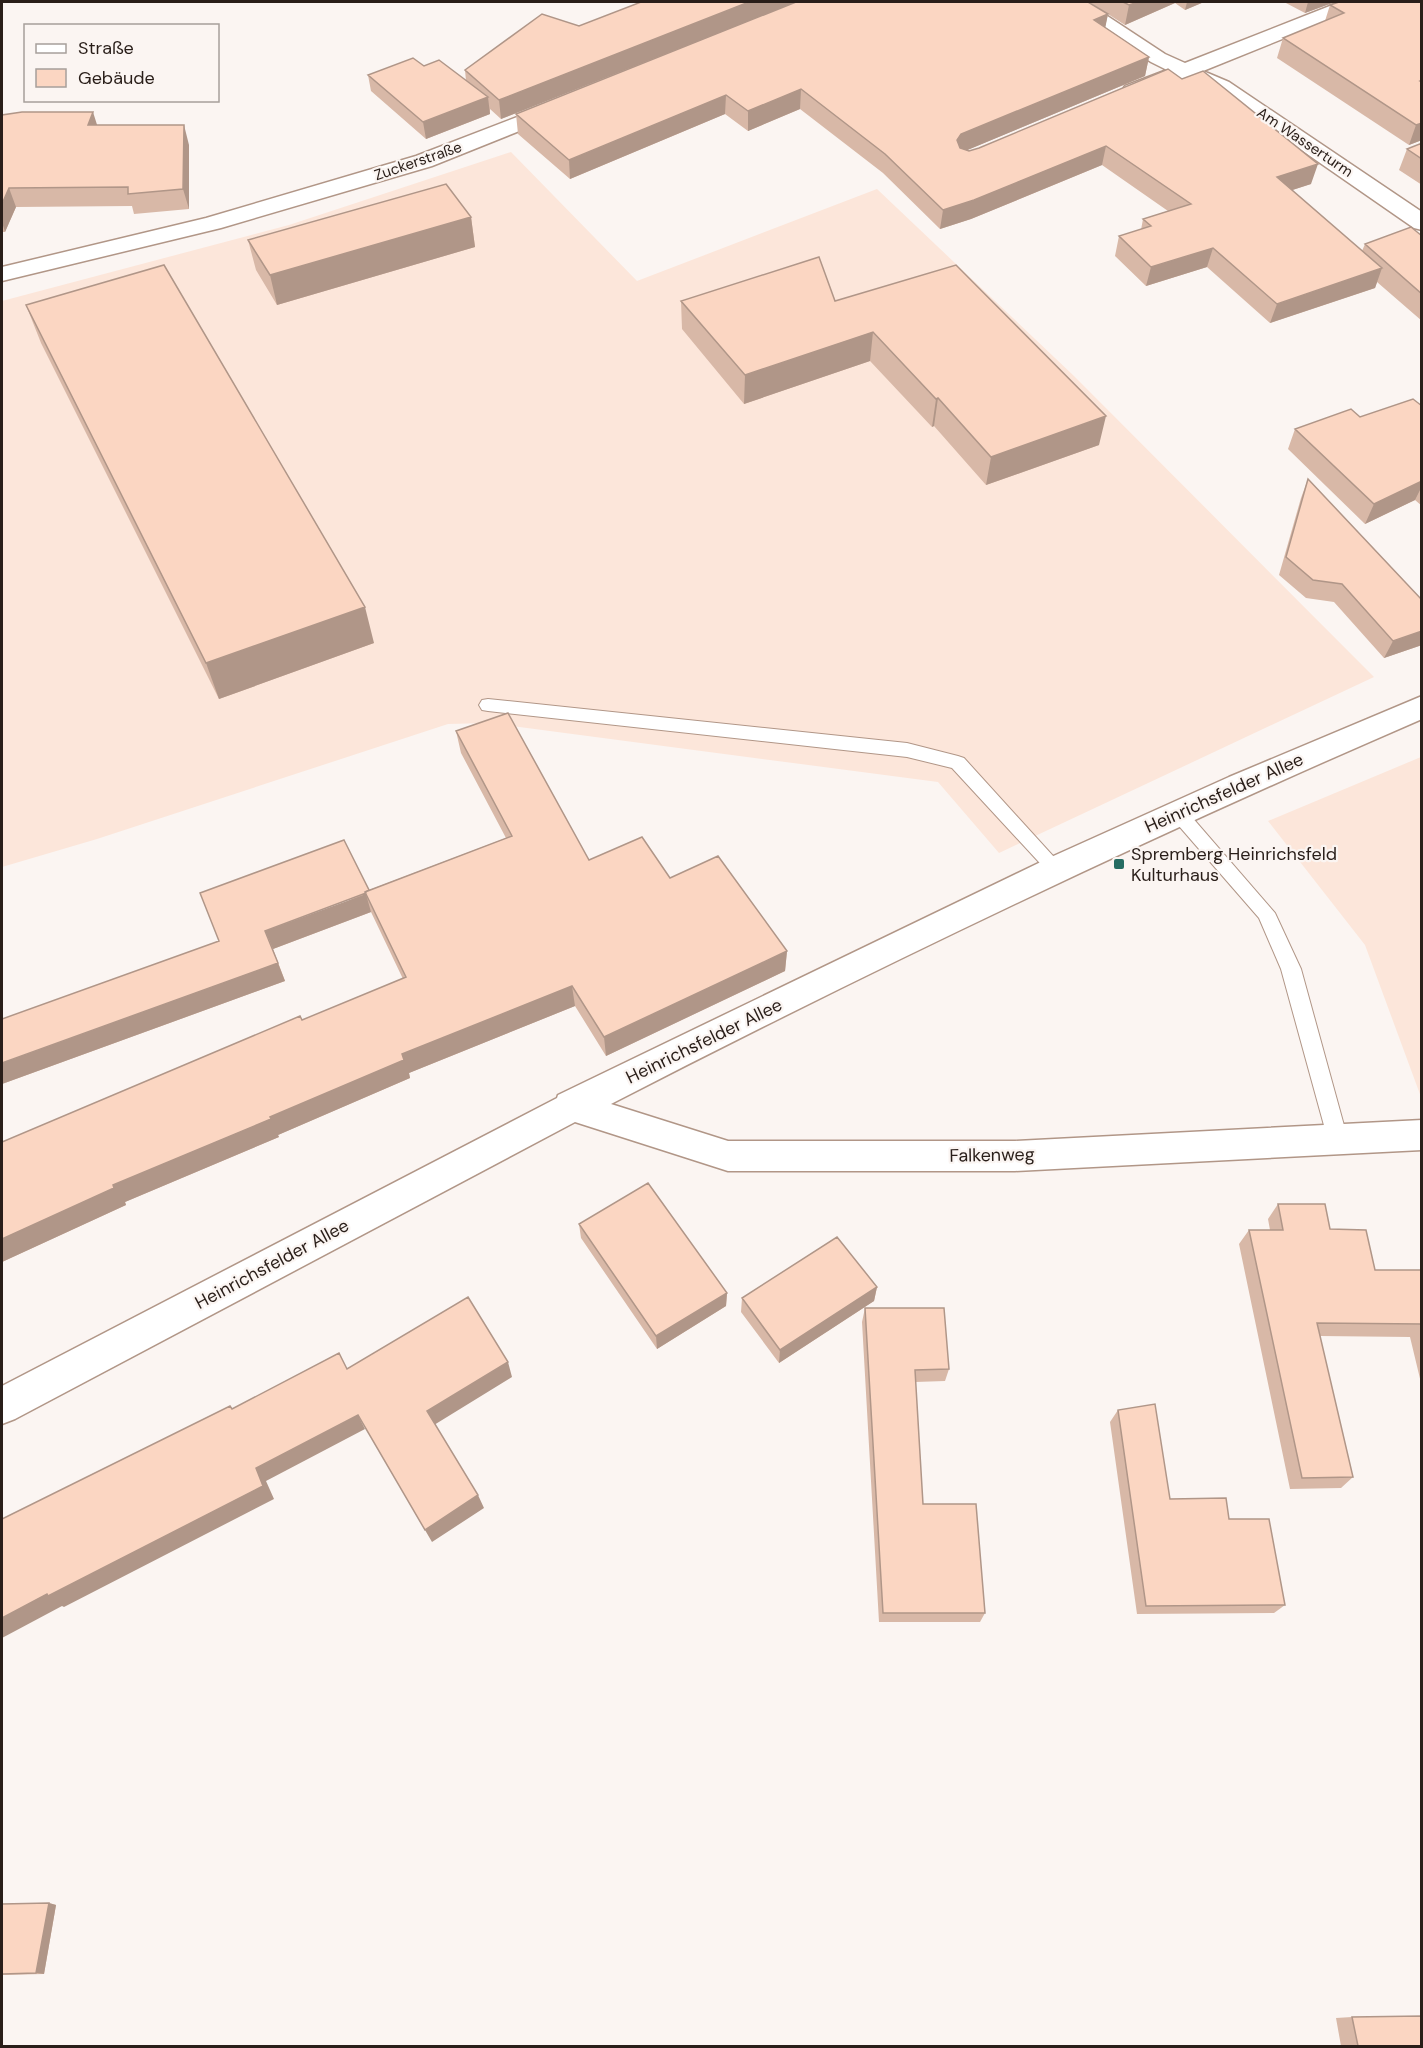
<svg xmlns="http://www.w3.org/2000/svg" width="1423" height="2048" font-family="'DM Sans',sans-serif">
  <rect width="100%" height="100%" fill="#fbf5f2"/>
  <path fill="#fce6da" d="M511,152L637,281L877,189L1074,376L1374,677L999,853L938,782L488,723L448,724L97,839L2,867V301L289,225Z
    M1421,757L1422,1097H1421L1365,945L1268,821Z"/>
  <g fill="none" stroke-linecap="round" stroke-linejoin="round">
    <defs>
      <path id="lane" d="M488,699L907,743L958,756L964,758L1064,868L1061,873L1055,875L1049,873L952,768L907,757L488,711L482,710L479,705L482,700Z
        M1178,806L1184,808L1275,913L1301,969L1348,1140L1345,1146L1338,1149L1331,1146L1328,1140L1281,969L1259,918L1172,818L1169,813L1172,808Z"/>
      <path id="street" d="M1063,2H1086L1165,54L1185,63L1340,2H1367L1364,6L1203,71L1229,82L1422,212V230L1414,228L1215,90L1184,78L1141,96L1133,97L1125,96L1122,91L1125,86L1167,70L1151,62L1066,6Z
        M559,101L567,102L570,107L567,112L432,166L221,228L2,281V267L206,218L416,156Z
        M1422,696V719C1147,838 877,967 611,1104L728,1141H1015L1422,1120V1150L1015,1171H728L575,1122L15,1419L2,1424V1386L557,1098L558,1095L1049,858L1229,777Z"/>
    </defs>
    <use href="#lane" stroke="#b19687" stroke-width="2"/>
    <use href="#street" stroke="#b19687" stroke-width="3"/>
    <use href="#lane" fill="#fff" fill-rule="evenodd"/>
    <use href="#street" fill="#fff" fill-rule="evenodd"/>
  </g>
  <path fill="#d8b8a7" d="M1089,2H1204L1185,10L1175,3L1125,25Z
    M1284,2H1335L1305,13Z
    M1422,2V140L1409,145L1277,58L1283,38L1325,21L1330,5Z
    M1108,14L1105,27L1149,57L1145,76L967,150L969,151L979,148L1168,69L1311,184L1292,190L1362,251L1365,244L1422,236V321L1377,282L1375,288L1270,323L1207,267L1146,286L1115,256L1119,236L1141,230L1143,219L1168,211L1102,165L971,219L940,229L883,173L800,109L748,131L725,114L570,179L518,134L516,114L637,65L501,119L490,109V114L426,139L371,91L368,75L424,66L466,81L465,70L579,26Z
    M2,115L97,125L189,145V209L134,214L132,206L16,207L5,232H2Z
    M1422,143V185L1399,170L1407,149Z
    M471,217L475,247L277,305L256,270L248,240Z
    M681,301H835L1099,445L986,485L934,426L932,427L870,361L744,404L682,329Z
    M26,305L374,643L219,699L41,343Z
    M1422,406V506L1415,500L1365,524L1288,449L1295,429Z
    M1308,479L1422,600V645L1384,658L1334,602L1306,598L1279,575L1301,498Z
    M456,731L589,860L670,878L787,951L785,971L606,1056L575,1006L409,1073L410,1078L278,1135L279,1137L125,1202L126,1205L2,1262V1142L403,979L371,912L273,949L285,981L2,1084L369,890L506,838L461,753Z
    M1278,1204L1330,1229L1375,1270H1422V1387L1410,1337L1320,1336L1353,1477L1341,1488L1290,1489L1239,1244L1249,1230H1270L1268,1219Z
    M579,1224L727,1293L726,1306L657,1349L581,1238Z
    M877,1287L874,1301L779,1363L741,1312L742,1298Z
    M865,1308L949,1369L945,1381L915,1382L923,1504L985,1613L980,1622H879L862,1322Z
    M1118,1410L1170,1499L1229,1519L1285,1605L1274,1613L1137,1614L1110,1422Z
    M49,1903L56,1905L44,1974L2,1975V1904Z
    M1352,2017L1422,2046H1341L1336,2018Z"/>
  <path fill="#b09688" d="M749,2H797L501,119L499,100Z
    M1138,2H1175V3L1125,25L1129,5Z
    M1187,2H1204L1185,10Z
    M1308,2H1335L1305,13Z
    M1108,14L1104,34L1094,20Z
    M1149,57L1145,76L958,154L957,140L961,134Z
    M801,89L800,109L748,131V111Z
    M726,95L725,114L570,179L569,160Z
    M488,97L490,114L426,139L423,122Z
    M93,112L99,131L88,125Z
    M1422,123V140L1409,145L1416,125Z
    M184,125L189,145V209L183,189Z
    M1106,146L1102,165L971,219L940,229L943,210Z
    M1318,164L1311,184L1271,197L1277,177Z
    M9,188L16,207L5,232L2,222V204Z
    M471,217L475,247L277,305L270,275Z
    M1213,248L1207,267L1146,286L1151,267Z
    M1382,268L1375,288L1270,323L1277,304Z
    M873,332L870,361L744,404L745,375Z
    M938,398L934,426L932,427L936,399Z
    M1106,416L1099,445L986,485L991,457Z
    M1422,481V486L1415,500L1365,524L1374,504Z
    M365,607L374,643L219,699L206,663Z
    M1422,631V645L1384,658L1393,641Z
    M366,894L371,912L273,949L265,931Z
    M787,951L785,971L606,1056L604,1037Z
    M278,963L285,981L2,1084V1063Z
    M572,986L575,1006L409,1073L410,1078L278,1135L279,1137L125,1202L126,1205L2,1262V1239L113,1185L270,1117L402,1054Z
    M877,1287L874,1301L779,1363L780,1350Z
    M727,1293L726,1306L657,1349L656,1336Z
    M508,1362L512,1377L434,1425L427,1411Z
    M358,1415L365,1429L266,1481L274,1499L64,1607L62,1606L2,1638V1618L256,1468Z
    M478,1495L484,1508L432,1542L425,1530Z
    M49,1903L56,1905L44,1974L36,1973Z"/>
  <path fill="#fbd6c2" stroke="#b09688" stroke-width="1.5" d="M641,2H749L499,100L465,70L542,14L579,26Z
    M796,2H1088L1108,14L1094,20L1149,57L961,134L957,140L960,148L969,151L979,148L1168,69L1182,79L1203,71L1318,164L1277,177L1382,268L1277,304L1213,248L1151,267L1119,236L1151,226L1143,219L1191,204L1106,146L974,200L943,210L885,154L801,89L748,111L726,95L569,160L516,114Z
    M1123,2H1138L1129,5Z
    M1339,2H1422V80L1420,81L1422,82V123L1416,125L1283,38L1344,13L1330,5Z
    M413,58L424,66L439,60L488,97L423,122L368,75Z
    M22,112H93L88,125H184L183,189L128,194V187L9,188L2,204V115Z
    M1422,143V159L1407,149Z
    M446,184L471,217L270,275L248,240Z
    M1411,227L1422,236V294L1365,244Z
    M819,257L835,301L956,265L1106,416L991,457L938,398L936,399L873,332L745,375L681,301Z
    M164,265L365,607L206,663L26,305Z
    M1413,399L1422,406V481L1374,504L1295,429L1351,409L1360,417Z
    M1308,479L1422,600V631L1393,641L1342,584L1313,580L1286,557Z
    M508,713L589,860L642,837L670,878L718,856L787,951L604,1037L572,986L402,1054L404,1060L270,1117L271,1119L113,1185L114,1188L2,1239V1142L300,1016L302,1020L406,977L365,892L512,836L456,731Z
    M344,840L369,890L365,892L366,893L265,931L278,963L2,1063V1019L219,941L200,893Z
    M648,1183L727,1293L656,1336L579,1224Z
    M1278,1204H1325L1330,1229L1366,1230L1375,1270H1422V1324L1317,1323L1353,1477L1302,1478L1249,1230H1283Z
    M837,1237L877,1287L780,1350L742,1298Z
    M468,1297L508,1362L427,1411L478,1495L425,1530L358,1415L256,1468L263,1486L48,1596L47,1594L2,1618V1519L230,1406L232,1409L339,1353L347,1369Z
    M865,1308H944L949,1369L915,1370L923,1504H976L985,1613H883Z
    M1155,1404L1170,1499L1226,1498L1229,1519H1269L1285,1605L1146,1606L1118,1410Z
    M49,1903L36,1973L2,1974V1904Z
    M1422,2016V2046H1358L1352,2017Z"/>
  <rect fill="#256c62" stroke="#fbf5f2" stroke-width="2" x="1113" y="858" width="12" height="12" rx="3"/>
  <g text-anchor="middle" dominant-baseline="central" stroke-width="4.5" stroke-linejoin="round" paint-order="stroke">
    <g font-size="15" fill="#291e19" stroke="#fbf5f2">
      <text transform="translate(1305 142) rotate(34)">Am Wasserturm</text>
      <text transform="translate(418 161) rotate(-19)">Zuckerstraße</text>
    </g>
    <g font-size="18" fill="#291e19" stroke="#fbf5f2">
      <text transform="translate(1224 793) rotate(-24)">Heinrichsfelder Allee</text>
      <text transform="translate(704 1041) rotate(-26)">Heinrichsfelder Allee</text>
      <text transform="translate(992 1155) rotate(-1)">Falkenweg</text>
      <text transform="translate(272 1264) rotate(-28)">Heinrichsfelder Allee</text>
    </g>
    <g font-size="18" fill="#291e19" stroke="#fbf5f2" text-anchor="start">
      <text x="1131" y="854">Spremberg Heinrichsfeld<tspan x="1131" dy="21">Kulturhaus</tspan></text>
    </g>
  </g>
  <rect width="1423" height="2048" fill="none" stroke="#291e19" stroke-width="6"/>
  <rect x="24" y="24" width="195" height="78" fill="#fbf5f2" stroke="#a79f9b" stroke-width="1.5"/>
  <rect x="36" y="44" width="30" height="9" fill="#ffffff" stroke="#a79f9b" stroke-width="1.5"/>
  <text x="78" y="54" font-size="18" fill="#291e19">Straße</text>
  <rect x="36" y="69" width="30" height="18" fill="#fbd6c2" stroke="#a79f9b" stroke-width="1.5"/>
  <text x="78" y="84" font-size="18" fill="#291e19">Gebäude</text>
</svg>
